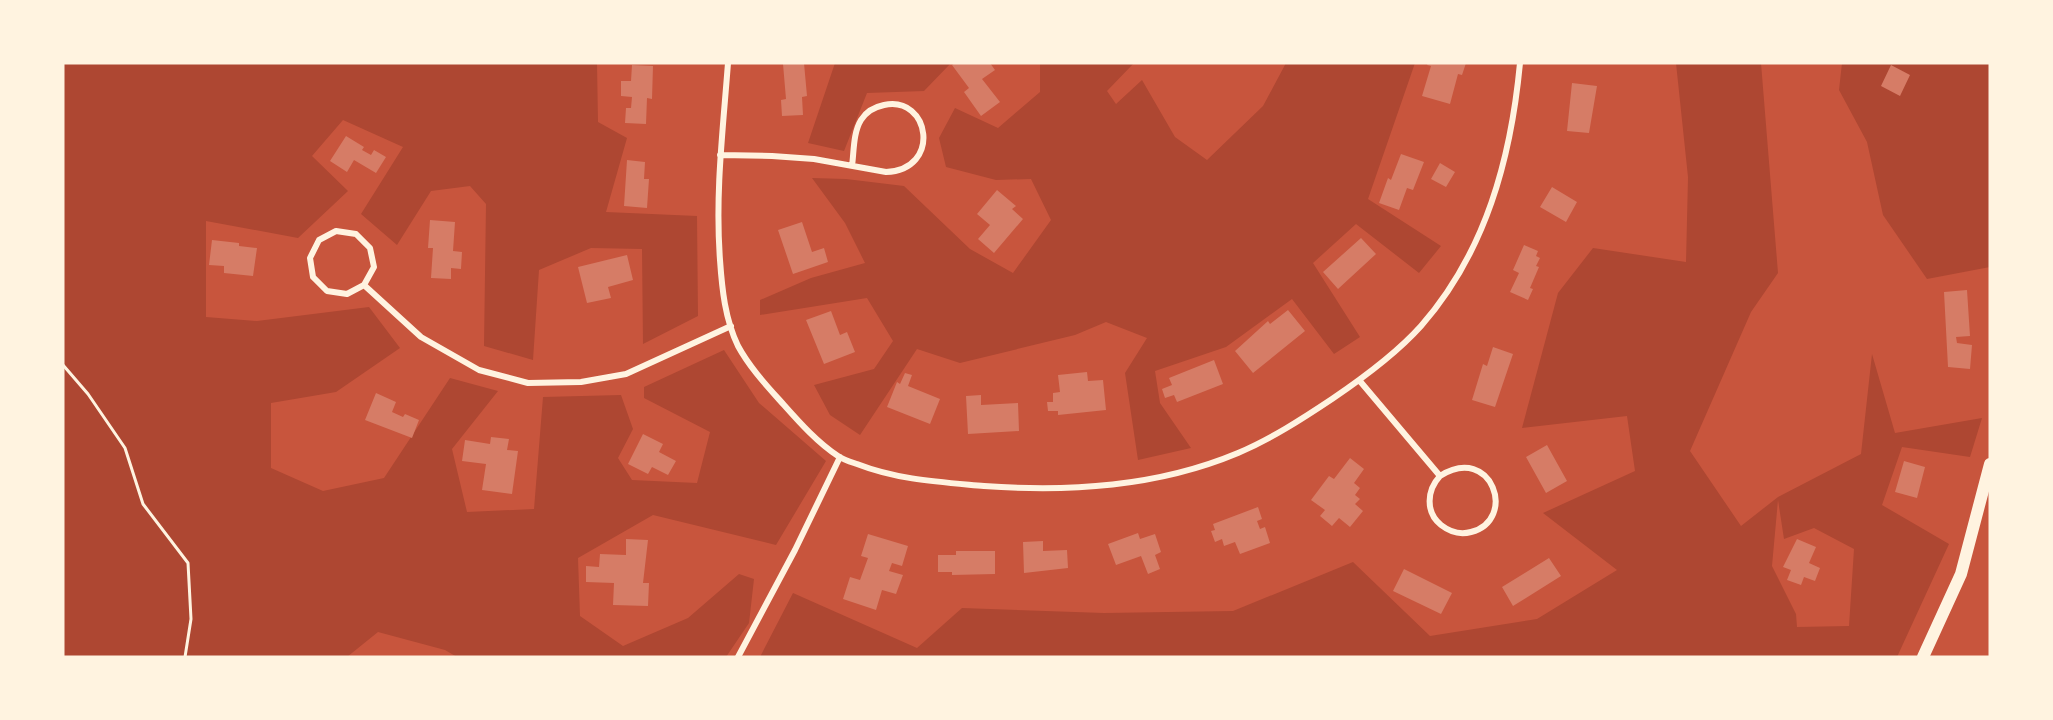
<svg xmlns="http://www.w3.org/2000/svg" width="2053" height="720" font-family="Inter,sans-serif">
  <rect width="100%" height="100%" fill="#c8553d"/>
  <path fill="#ae4732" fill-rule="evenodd" d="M63,63H597L598,122L627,138L606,212L697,216L698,316L643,344L642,249L591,248L539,270L533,360L484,346L486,204L470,186L431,191L397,245L361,214L403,147L343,120L312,156L348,191L298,238L206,221V317L257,321L369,307L400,348L336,392L271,403V468L323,491L384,478L450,378L498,391L452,449L467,512L534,509L543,397L621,395L633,429L618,458L632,480L697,483L710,432L644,398V387L724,350L759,403L826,461L776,545L653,515L578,558L580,616L623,646L688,618L739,574L754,579L749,623L726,657H457L445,650L378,632L347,657H63Z
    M835,63H951L924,91L867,93L844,151L808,143Z
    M1040,63H1134L1107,91L1116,104L1142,80L1175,137L1207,160L1263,106L1286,63H1415L1368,199L1441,246L1419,273L1356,224L1313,263L1360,337L1334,354L1292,299L1226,347L1155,371L1160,403L1191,448L1138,460L1125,373L1147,338L1106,322L1075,335L960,363L917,349L860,435L830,415L814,385L874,369L893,341L867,298L760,315V300L811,278L865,263L845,223L812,178L846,179L904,186L970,249L1013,273L1051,220L1031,179L996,180L946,167L939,138L955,108L998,128L1040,92Z
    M1676,63H1761L1778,273L1751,312L1690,451L1741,526L1778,497L1861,454L1872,354L1895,433L1982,418L1970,457L1902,447L1882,505L1949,544L1897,657H760L793,593L917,648L962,608L1104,613L1233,611L1353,562L1430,636L1537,619L1617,570L1543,513L1635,471L1627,416L1522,428L1558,293L1593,248L1686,262L1688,177ZM1778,500L1784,539L1814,528L1854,549L1849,626L1797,627L1796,614L1772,566Z
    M1842,63H1990V267L1927,279L1883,215L1867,142L1839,90Z"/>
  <path fill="#d67c66" d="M804,63L807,96L802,97L803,115L782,116L781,100L786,99L783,64Z
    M955,63H990L995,70L982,79L1000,102L981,116L964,92L969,88L952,65Z
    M1428,63H1466L1462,75L1458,74L1450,104L1422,96L1431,66L1427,65Z
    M632,65L653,66L652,99L647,98L646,124L625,123L626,108H631L632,97L621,96V81H631Z
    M1891,65L1910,75L1900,96L1881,86Z
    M1572,83L1597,86L1589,133L1567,131Z
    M346,136L364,147L362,150L371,155L374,150L386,157L376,173L354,160L347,172L330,161Z
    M1401,154L1424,162L1413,190L1407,188L1399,210L1379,203L1388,178L1391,180Z
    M627,160L645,162L644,179H649L647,208L624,206Z
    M1440,163L1455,172L1446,187L1431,179Z
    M1552,187L1577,202L1566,222L1540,207Z
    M997,190L1016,206L1012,209L1023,219L994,253L978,239L990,225L977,214Z
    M430,220L455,222L453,251L462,252L461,269L451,268V279L431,278L433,248H428Z
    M802,222L812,252L824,248L828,262L793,274L778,230Z
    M1361,238L1376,254L1338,289L1323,272Z
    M212,240L239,243V246L257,248L253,276L224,273V266L209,265Z
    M1524,245L1538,251L1536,256L1540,258L1536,266L1539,267L1530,288L1533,289L1528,300L1510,292L1519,273L1513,270Z
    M627,255L633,280L608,287L611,298L587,303L578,267Z
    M1967,290L1970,336L1956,337L1957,343L1972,345L1970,369L1948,367L1944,292Z
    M1288,310L1305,331L1253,373L1235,351L1268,321L1270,324Z
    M831,311L840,335L847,332L855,352L824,364L806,320Z
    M1493,347L1513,354L1495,407L1472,400L1483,364L1487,366Z
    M1214,360L1223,384L1177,402L1174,395L1165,398L1162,389L1172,385L1169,378Z
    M1087,372L1088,381L1103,380L1106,410L1058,415V411H1048L1047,402H1053V393L1060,392L1058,375Z
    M905,373L912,375L908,386L940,399L930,424L887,407L897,382L900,384Z
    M376,393L396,402L392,412L403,417L405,414L419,420L412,438L365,420Z
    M981,395V405L1018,403L1019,431L968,434L966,396Z
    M643,434L663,444L659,452L676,461L668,475L652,467L648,474L628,464Z
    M491,437L509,439L507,450L518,451L512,494L482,490L486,464L462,461L465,440L490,444Z
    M1547,445L1567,481L1546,493L1526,457Z
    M1350,458L1364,469L1354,483L1360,488L1355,495L1360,499L1355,504L1363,511L1350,527L1339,518L1332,526L1320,516L1325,510L1311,500L1329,476L1334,479Z
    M1904,461L1925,467L1917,498L1895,492Z
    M1258,507L1262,519L1257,521L1260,529L1265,527L1270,543L1240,554L1235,542L1224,546L1222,539L1215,542L1211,531L1215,530L1213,524Z
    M1138,533L1140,539L1155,534L1161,552L1155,555L1160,569L1148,574L1141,556L1116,565L1108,544Z
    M868,534L908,546L902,566L892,563L889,571L903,575L896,594L882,590L876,610L843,599L850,577L860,580L868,558L861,556Z
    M626,539L648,540L643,583H649L648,606L613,605L614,583L586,582V566L599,567L600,554L626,555Z
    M1797,539L1816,547L1809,563L1820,568L1815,581L1804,577L1801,585L1787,580L1791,570L1783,567Z
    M1043,541V551L1067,550L1068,568L1024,573L1023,542Z
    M956,551H995V574L952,575V572H938V555H956Z
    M1549,558L1561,576L1513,606L1502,587Z
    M1404,569L1452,593L1441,614L1393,591Z"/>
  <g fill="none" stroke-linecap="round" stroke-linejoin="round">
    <path stroke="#fff3e0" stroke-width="3" d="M63,365L88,394L125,448L143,504L188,563L191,619L185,657"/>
    <path stroke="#fff3e0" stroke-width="6" d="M728,63C723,129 715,194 720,260C722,289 725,319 738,346C750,368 767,386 784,405C800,423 818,443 838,456C844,460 851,462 857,464C898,480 940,482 984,486C1069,492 1157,487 1238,453C1271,439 1302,419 1332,399C1363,378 1396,354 1421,326C1486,252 1511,158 1520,63
      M720,155L772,156L814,159L886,172C942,170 930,95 884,105C874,107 866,112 861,120C853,133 854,152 852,166
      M364,285L347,294L327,291L313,277L310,258L319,240L336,231L356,234L370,248L374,267L364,285L421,337L479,370L528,383L581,382L626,374L731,326
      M1359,380L1440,476C1427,490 1425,512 1441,525C1450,532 1460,535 1471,532C1518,520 1492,443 1440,476
      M738,657L795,550L840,457"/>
    <path stroke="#fff3e0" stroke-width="12" d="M1923,657L1961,574L1990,464"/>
  </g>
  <rect width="2053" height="720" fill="none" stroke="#fff3e0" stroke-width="129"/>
</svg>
